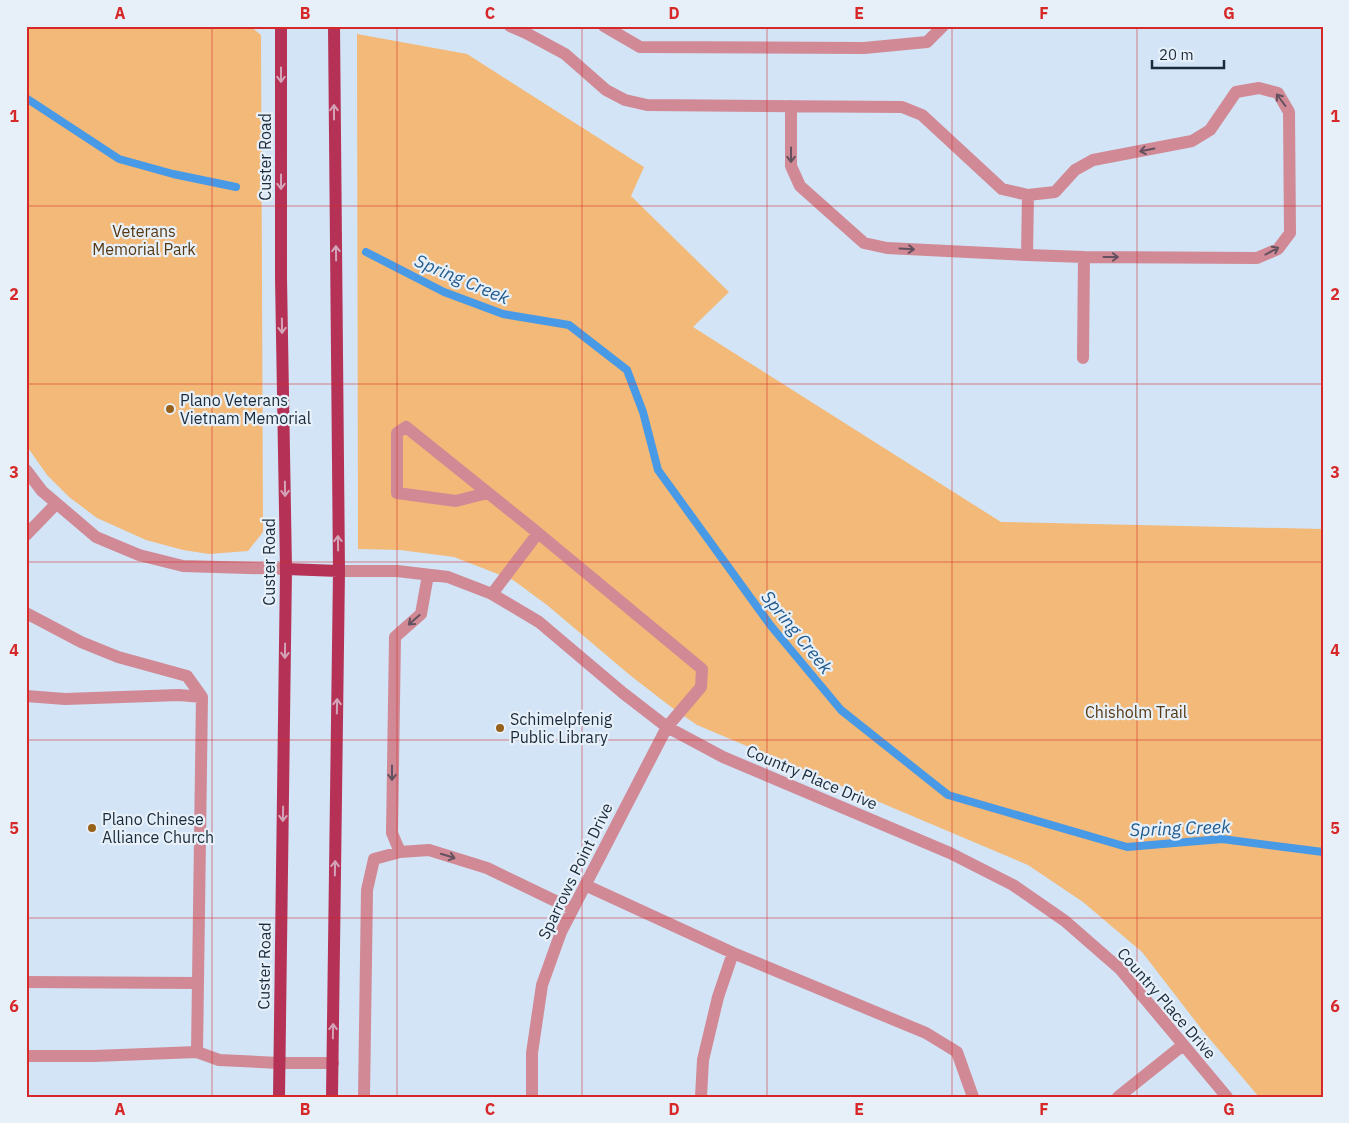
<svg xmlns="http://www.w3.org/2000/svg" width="1349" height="1123" font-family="'IBM Plex Sans',sans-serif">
  <rect width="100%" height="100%" fill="#d2e4f6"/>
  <path fill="#f3b978" d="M26,26H250L261,35L263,532L248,551L209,554L183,550L146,540L97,518L69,497L47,475L26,445Z
    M357,34L467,54L644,167L631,196L729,292L693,327L1001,522L1323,529V1097H1259L1203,1031L1142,952L1083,902L1028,865L697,725L675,710L631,676L547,605L513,580L454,557L400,550L358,549Z"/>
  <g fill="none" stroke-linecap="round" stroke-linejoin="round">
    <path stroke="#489ae6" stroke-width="8" d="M26,98L119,159L173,174L236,187
      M366,252L444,292L503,314L569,325L627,370L643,412L658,470L771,626L841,710L948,795L1127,847L1222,839L1323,852"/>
    <path stroke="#d18995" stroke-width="12" d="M510,26L526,33L565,54L606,90L625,100L647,105L902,107L922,115L1002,189L1028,195L1055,192L1075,170L1093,160L1192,141L1210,130L1236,92L1259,88L1278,93L1289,112L1290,233L1278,249L1257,258L1084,257L1027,255L887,248L864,243L800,186L791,166V106
      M604,26L640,47L864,48L927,42L943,26
      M1027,255L1028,195
      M1083,358L1084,257
      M26,470L42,491L96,537L139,555L183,566L286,569
      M487,493L456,501L397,493V433L406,427L538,533
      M26,535L56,504
      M339,571H397L448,577L492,594L539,622L623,693L667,727L723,757L950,853L1013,885L1065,921L1120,969L1227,1097
      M492,594L538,533L702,669L701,687L667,727L561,932L542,985L532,1053V1097
      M26,613L81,642L118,657L187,676L202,697
      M26,696L65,699L179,695L202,697L197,1052L219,1060L279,1063H333
      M400,852L392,833L395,637L421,614L428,575
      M585,885L733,953L926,1033L957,1052L973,1097
      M26,982L197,983
      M26,1056H94L197,1052
      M364,1097L367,890L374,859L400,852L429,850L487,868L572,909
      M701,1097L703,1060L718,997L733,953
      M1118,1097L1183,1045"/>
    <path stroke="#b53256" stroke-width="12" d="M286,569L339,571
      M279,1097L286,569L281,278V26
      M332,1097L339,571L334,26"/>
  </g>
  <defs><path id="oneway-shaft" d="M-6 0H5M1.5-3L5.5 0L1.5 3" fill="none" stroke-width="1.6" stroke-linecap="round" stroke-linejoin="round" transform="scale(1.25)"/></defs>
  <g stroke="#d3a4b8">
    <use href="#oneway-shaft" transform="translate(281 75) rotate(90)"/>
    <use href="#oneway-shaft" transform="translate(334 112) rotate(-90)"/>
    <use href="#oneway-shaft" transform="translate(281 182) rotate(90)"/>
    <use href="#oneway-shaft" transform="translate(336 253) rotate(-91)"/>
    <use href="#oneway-shaft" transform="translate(282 326) rotate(89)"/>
    <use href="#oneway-shaft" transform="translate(285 489) rotate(89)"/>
    <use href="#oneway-shaft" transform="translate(338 543) rotate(-91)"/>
    <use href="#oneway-shaft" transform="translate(285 651) rotate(91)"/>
    <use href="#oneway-shaft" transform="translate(337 706) rotate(-89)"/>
    <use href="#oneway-shaft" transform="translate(283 814) rotate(91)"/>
    <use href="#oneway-shaft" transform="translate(335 868) rotate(-89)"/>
    <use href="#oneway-shaft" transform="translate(333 1031) rotate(-89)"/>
  </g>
  <g stroke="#635160">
    <use href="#oneway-shaft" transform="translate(1281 100) rotate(-127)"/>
    <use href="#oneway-shaft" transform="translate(1147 150) rotate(169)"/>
    <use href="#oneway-shaft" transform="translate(791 155) rotate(90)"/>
    <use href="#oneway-shaft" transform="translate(907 249) rotate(3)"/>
    <use href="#oneway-shaft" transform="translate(1272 251) rotate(-28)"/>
    <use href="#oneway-shaft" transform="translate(1111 257)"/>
    <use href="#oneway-shaft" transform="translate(414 620) rotate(139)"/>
    <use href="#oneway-shaft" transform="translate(392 773) rotate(90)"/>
    <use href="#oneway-shaft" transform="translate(448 856) rotate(17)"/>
  </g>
  <path fill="none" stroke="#d62828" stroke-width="1" stroke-opacity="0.55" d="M212,26V1097M397,26V1097M582,26V1097M767,26V1097M952,26V1097M1137,26V1097M26,206H1323M26,384H1323M26,562H1323M26,740H1323M26,918H1323"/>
  <g fill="#976119" stroke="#e7f0f9" stroke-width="2">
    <circle cx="170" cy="409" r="5"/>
    <circle cx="500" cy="728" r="5"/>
    <circle cx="92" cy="828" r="5"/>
  </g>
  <g text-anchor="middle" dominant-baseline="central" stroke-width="4.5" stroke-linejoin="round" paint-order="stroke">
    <g font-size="16" fill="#1a2b3c" stroke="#e7f0f9">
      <text transform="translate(265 157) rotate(-90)">Custer Road</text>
      <text transform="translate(269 562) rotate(-90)">Custer Road</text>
      <text transform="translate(812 777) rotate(23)">Country Place Drive</text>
      <text transform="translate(575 871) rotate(-64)">Sparrows Point Drive</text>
      <text transform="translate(264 966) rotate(-89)">Custer Road</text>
      <text transform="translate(1167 1003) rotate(49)">Country Place Drive</text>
    </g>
    <g font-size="16" fill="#563812" stroke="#e7f0f9">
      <text x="144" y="231">Veterans<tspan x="144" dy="18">Memorial Park</tspan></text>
      <text x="1136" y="712">Chisholm Trail</text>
    </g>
    <g font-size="16" fill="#1a2b3c" stroke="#e7f0f9" text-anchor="start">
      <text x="180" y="400">Plano Veterans<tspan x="180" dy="18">Vietnam Memorial</tspan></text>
      <text x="510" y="719">Schimelpfenig<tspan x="510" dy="18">Public Library</tspan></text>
      <text x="102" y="819">Plano Chinese<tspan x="102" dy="18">Alliance Church</tspan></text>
    </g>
    <g font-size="18" font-style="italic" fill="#225b8d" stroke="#e7f0f9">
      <text transform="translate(462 279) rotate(23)">Spring Creek</text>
      <text transform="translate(797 632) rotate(51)">Spring Creek</text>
      <text transform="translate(1180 828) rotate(-2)">Spring Creek</text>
    </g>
  </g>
  <rect width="1349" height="1123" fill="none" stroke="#e7f0f9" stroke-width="55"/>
  <path d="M1152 60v8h72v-8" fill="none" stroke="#1a2b3c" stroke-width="2.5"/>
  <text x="1159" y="60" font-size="15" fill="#1a2b3c" stroke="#e7f0f9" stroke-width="4" paint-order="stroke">20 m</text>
  <rect x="28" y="28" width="1294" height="1068" fill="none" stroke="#d62828" stroke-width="2"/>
  <g font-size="16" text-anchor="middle" font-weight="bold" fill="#d62828">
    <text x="120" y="19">A</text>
    <text x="305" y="19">B</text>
    <text x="490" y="19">C</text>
    <text x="674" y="19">D</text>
    <text x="859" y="19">E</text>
    <text x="1044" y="19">F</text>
    <text x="1229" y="19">G</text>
    <text x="14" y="122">1</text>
    <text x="1335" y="122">1</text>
    <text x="14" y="300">2</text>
    <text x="1335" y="300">2</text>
    <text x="14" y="478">3</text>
    <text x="1335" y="478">3</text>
    <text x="14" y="656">4</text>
    <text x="1335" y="656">4</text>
    <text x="14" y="834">5</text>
    <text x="1335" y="834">5</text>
    <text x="14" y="1012">6</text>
    <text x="1335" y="1012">6</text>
    <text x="120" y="1115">A</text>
    <text x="305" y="1115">B</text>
    <text x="490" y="1115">C</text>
    <text x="674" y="1115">D</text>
    <text x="859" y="1115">E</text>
    <text x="1044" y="1115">F</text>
    <text x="1229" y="1115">G</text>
  </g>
</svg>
